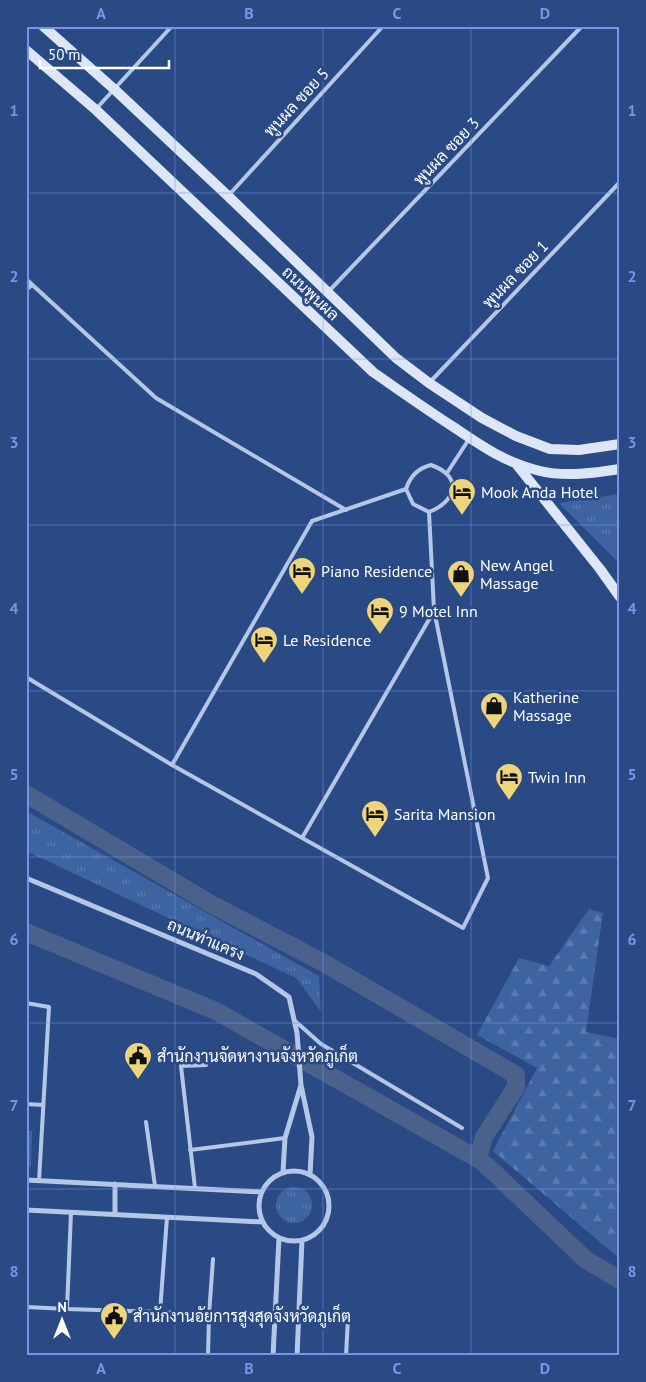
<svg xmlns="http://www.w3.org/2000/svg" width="646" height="1382" font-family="'PT Sans',Sarabun,sans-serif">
  <defs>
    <pattern id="grass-tufts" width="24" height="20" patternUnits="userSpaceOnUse" patternTransform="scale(1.25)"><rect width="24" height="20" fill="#3e63a1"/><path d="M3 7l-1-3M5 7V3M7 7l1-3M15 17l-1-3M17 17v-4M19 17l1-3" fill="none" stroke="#5b7aaf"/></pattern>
    <pattern id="forest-firs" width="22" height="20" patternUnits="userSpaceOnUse" patternTransform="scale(1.25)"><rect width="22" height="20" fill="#3e63a1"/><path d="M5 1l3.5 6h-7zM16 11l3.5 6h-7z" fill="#5b7aaf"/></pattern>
  </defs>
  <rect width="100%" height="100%" fill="#294a84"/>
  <path fill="url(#grass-tufts)" d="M620,494V564L559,503Z
    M26,811L319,976L321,1012L296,978L26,851Z
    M26,1131H32L31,1167H26Z
    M276 1205a18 18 0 1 1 36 0a18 18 0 1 1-36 0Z"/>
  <path fill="url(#forest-firs)" d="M589,909L603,913L586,1032L620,1039V1259L493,1151L537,1068L477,1035L519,958L549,966Z"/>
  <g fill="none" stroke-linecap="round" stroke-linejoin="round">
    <path stroke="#4a628b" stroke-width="18" d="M26,794L211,904L322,962L516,1075V1087L484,1137L478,1159
      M26,932L216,1011L478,1159L485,1164L586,1260L620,1280"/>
    <path stroke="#b4c7e7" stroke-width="4" d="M96,109L172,26
      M228,196L383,26
      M26,279L156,398L346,510
      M26,290L32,285
      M329,291L582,26
      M430,382L620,182
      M431,465C463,476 457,501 429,512L413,504L406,489C410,477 418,468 431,465Z
      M447,473L469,439
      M26,677L172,765L463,928L488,878L434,610L429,512
      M172,765L312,521L406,489
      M302,838L434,611
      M26,1003L49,1007L39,1181
      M294,1020L321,1044L462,1128
      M26,1104L43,1105
      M146,1122L155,1186
      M190,1150L285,1138
      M195,1188L181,1066L206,1065
      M71,1212L67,1309L160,1312L167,1217
      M26,1307L67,1309
      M160,1312L209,1315L208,1356
      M209,1315L213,1259
      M346,1356L348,1318"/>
    <path stroke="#b4c7e7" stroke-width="5" d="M26,878L256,974L289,997L297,1033L301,1085L312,1137L310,1175
      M259 1206a35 35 0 1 1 70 0a35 35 0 1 1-70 0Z
      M283,1172L285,1138L301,1085
      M26,1180L262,1192
      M115,1184V1214
      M26,1210L263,1222
      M273,1356L279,1238
      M297,1356L302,1240"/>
    <path stroke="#dde6f7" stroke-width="10" d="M43,26L114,89L228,196L396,358L429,383L482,418L516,436L550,449L579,450L620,444
      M26,50L96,110L373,372C400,391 427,410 455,428C483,447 506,463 540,471C566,477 594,473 620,469
      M517,465L600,569L620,597"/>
  </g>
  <path fill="none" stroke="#7795e8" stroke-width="1" stroke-opacity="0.55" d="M175,26V1356M323,26V1356M471,26V1356M26,193H620M26,359H620M26,525H620M26,691H620M26,857H620M26,1023H620M26,1189H620"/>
  <defs>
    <symbol id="hotel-pin" viewBox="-11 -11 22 30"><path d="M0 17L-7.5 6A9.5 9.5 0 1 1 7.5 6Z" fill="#eed57b" stroke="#294a84"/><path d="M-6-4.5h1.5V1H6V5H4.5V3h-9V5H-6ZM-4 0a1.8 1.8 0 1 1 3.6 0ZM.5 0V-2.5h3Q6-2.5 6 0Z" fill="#111"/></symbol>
    <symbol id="shop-pin" viewBox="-11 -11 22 30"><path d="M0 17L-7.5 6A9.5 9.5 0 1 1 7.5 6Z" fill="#eed57b" stroke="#294a84"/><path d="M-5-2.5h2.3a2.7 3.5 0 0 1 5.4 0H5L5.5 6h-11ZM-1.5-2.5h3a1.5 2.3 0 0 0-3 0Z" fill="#111"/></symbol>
    <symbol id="civic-pin" viewBox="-11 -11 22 30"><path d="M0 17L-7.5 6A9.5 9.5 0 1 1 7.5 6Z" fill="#eed57b" stroke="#294a84"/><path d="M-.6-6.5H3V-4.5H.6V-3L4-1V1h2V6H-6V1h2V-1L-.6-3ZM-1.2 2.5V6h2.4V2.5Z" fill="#111"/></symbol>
  </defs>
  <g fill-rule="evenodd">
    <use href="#hotel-pin" x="446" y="476" width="32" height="43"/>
    <use href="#hotel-pin" x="286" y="555" width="32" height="43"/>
    <use href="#shop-pin" x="445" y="558" width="32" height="43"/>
    <use href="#hotel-pin" x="364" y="595" width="32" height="43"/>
    <use href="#hotel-pin" x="248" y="624" width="32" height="43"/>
    <use href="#shop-pin" x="478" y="690" width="32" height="43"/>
    <use href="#hotel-pin" x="493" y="761" width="32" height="43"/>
    <use href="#hotel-pin" x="359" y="798" width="32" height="43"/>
    <use href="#civic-pin" x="122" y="1040" width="32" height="43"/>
    <use href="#civic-pin" x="98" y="1300" width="32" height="43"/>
  </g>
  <g text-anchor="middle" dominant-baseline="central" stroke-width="5" stroke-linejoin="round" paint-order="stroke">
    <g font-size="16" fill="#fff" stroke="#294a84">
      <text transform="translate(296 102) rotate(-47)">พูนผล ซอย 5</text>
      <text transform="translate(446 151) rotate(-46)">พูนผล ซอย 3</text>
      <text transform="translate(515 274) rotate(-46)">พูนผล ซอย 1</text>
      <text transform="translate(311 293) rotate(43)">ถนนพูนผล</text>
      <text transform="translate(206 939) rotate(23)">ถนนท่าแครง</text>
    </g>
    <g font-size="16" fill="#fff" stroke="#294a84" text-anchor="start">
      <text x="481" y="492">Mook Anda Hotel</text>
      <text x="480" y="565">New Angel<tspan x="480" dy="18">Massage</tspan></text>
      <text x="321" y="571">Piano Residence</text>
      <text x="399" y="611">9 Motel Inn</text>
      <text x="283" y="640">Le Residence</text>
      <text x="513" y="697">Katherine<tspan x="513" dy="18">Massage</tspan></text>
      <text x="528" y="777">Twin Inn</text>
      <text x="394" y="814">Sarita Mansion</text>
      <text x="157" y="1056">สำนักงานจัดหางานจังหวัดภูเก็ต</text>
      <text x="133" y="1316">สำนักงานอัยการสูงสุดจังหวัดภูเก็ต</text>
    </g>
  </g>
  <rect width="646" height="1382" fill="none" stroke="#294a84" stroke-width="55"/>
  <g transform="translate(62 1320)" stroke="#294a84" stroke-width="4" paint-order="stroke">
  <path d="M0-4L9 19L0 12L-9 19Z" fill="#ffffff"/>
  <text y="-8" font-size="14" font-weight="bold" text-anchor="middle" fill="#ffffff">N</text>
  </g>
  <path d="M40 60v8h129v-8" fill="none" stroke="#ffffff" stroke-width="2.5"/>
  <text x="48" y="60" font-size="15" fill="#ffffff" stroke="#294a84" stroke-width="4" paint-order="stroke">50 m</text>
  <rect x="28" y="28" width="590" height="1326" fill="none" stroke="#7795e8" stroke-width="2"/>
  <g font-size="16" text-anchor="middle" font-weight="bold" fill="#7795e8">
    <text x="101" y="19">A</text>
    <text x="249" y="19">B</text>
    <text x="397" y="19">C</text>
    <text x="545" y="19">D</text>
    <text x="14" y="116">1</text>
    <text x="632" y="116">1</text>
    <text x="14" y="282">2</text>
    <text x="632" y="282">2</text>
    <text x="14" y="448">3</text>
    <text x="632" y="448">3</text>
    <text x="14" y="614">4</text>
    <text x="632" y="614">4</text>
    <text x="14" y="780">5</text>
    <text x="632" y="780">5</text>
    <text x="14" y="945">6</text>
    <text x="632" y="945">6</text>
    <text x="14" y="1111">7</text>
    <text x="632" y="1111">7</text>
    <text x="14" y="1277">8</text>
    <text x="632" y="1277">8</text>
    <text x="101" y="1374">A</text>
    <text x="249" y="1374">B</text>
    <text x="397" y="1374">C</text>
    <text x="545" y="1374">D</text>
  </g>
</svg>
